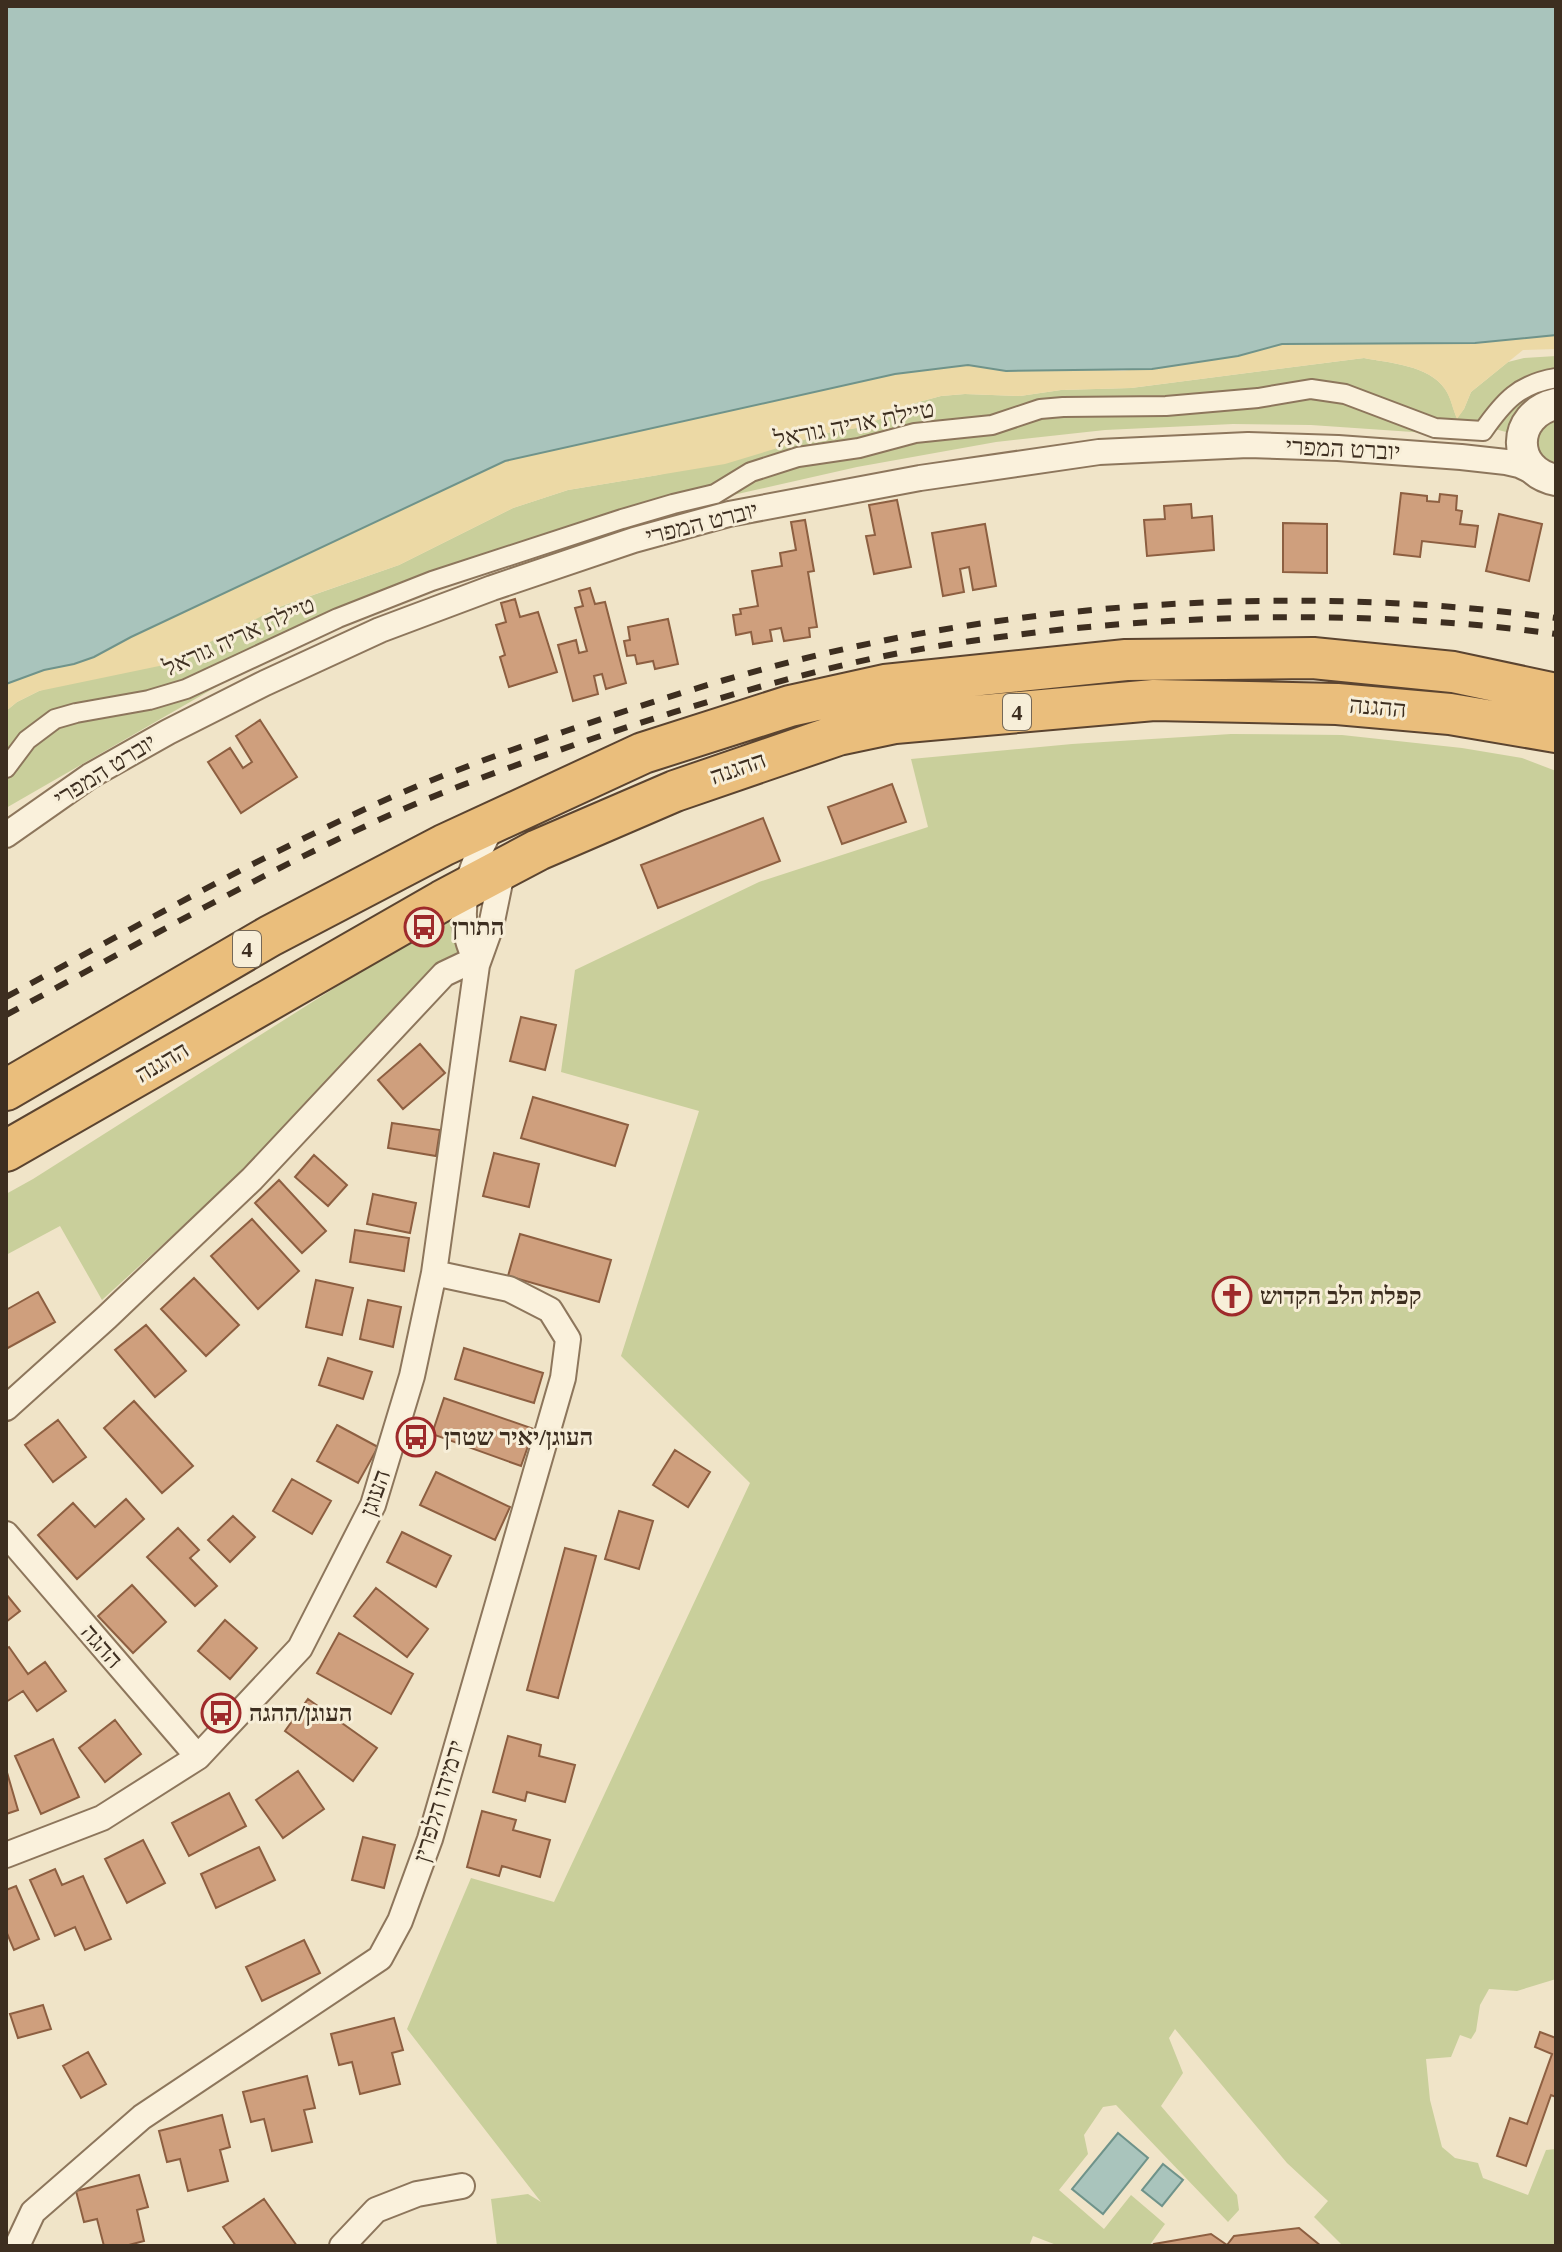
<svg xmlns="http://www.w3.org/2000/svg" width="1562" height="2252" font-family="'Times New Roman','Noto Sans Hebrew',serif">
  <rect width="100%" height="100%" fill="#f0e4c8"/>
  <path fill="#c9cf9b" d="M1556,356V397L1520,415L1506,432L1458,419L1442,434L1311,425L1233,424L1105,430L996,442L857,467L733,495L610,528L360,615L263,660L6,808V711L17,702L39,691L399,565L513,508L568,490L658,475L827,433L862,427L915,403L941,396L965,394L1020,396L1061,390L1131,388L1364,358C1389,363 1429,365 1445,389C1451,397 1453,410 1457,418L1464,409L1471,392L1508,362L1524,358Z
    M1556,418V467L1540,457C1535,432 1534,432 1556,418Z
    M1231,734L1342,735L1462,748L1522,758L1556,771V1979L1517,1991L1489,1989L1480,2005L1476,2031L1471,2039L1460,2035L1451,2057L1426,2059L1430,2100L1442,2147L1455,2158L1478,2163L1483,2178L1528,2195L1546,2150L1556,2149V2246H1343L1314,2217L1328,2201L1287,2163L1175,2029L1169,2038L1183,2073L1161,2106L1237,2195L1239,2210L1228,2222L1116,2105L1103,2107L1084,2135L1088,2154L1059,2190L1104,2229L1131,2195L1165,2224L1149,2246H1059L1033,2236L1029,2246H497L491,2199L528,2194L541,2202L407,2029L471,1878L554,1902L750,1483L621,1356L699,1111L561,1072L575,970L759,882L928,827L911,759L1072,744Z
    M456,911L469,960L249,1166L102,1300L60,1226L6,1255V1194L33,1179Z"/>
  <path fill="#ecd9a5" d="M1556,335V349L1523,350L1471,392L1464,409L1457,419C1453,410 1451,398 1445,389C1429,365 1389,363 1364,358L1131,388L1061,390L1020,396L965,394L941,396L915,403L862,427L827,433L725,464L568,490L513,508L399,565L284,605L164,665L39,691L17,702L6,711V684L44,670L74,664L94,657L131,637L505,461L895,374L969,365L1006,371L1087,369L1122,371L1238,356L1282,344L1475,343Z"/>
  <path fill="#a9c4bc" stroke="#6f938a" stroke-width="2" d="M6,6H1556V335L1475,343L1282,344L1238,356L1152,369L1006,371L968,365L895,374L505,461L131,637L94,657L74,664L44,670L6,684Z
    M1118,2133L1148,2158L1103,2214L1072,2189Z
    M1163,2164L1183,2180L1162,2206L1142,2190Z"/>
  <path fill="#cf9f7d" stroke="#8d5f41" stroke-width="2" d="M1401,493L1427,496V501L1439,502L1440,494L1457,496L1456,510L1462,511L1460,524L1478,526L1475,547L1422,541L1420,557L1394,554Z
    M897,500L911,567L874,574L866,536L875,535L869,505Z
    M1191,504L1192,518L1212,516L1214,550L1147,556L1144,520L1165,519L1164,506Z
    M1499,514L1542,524L1529,581L1486,571Z
    M805,520L814,571L808,572L817,627L809,628L810,637L784,641L781,628L770,630L772,641L753,644L751,632L736,635L733,615L741,614L740,609L758,606L752,571L782,566L780,553L796,550L791,522Z
    M1283,523L1327,524V573L1283,572Z
    M985,524L996,586L973,590L969,567L960,569L964,592L943,596L932,533Z
    M590,588L595,604L605,602L626,683L606,689L602,674L594,676L598,694L573,701L558,645L576,640L579,653L587,651L575,608L583,606L579,591Z
    M515,599L520,617L538,612L557,672L509,687L500,657L505,655L496,625L506,622L501,603Z
    M668,619L678,664L655,669L653,661L637,664L635,655L627,656L624,641L630,640L628,627Z
    M260,720L297,777L241,813L208,762L230,748L243,768L252,762L236,736Z
    M892,784L906,822L842,844L828,807Z
    M763,818L780,861L658,908L641,865Z
    M521,1017L556,1025L545,1070L510,1061Z
    M420,1044L445,1073L403,1109L378,1080Z
    M533,1097L628,1125L615,1166L521,1138Z
    M392,1123L440,1130L436,1156L388,1148Z
    M494,1153L539,1164L529,1207L483,1196Z
    M314,1155L347,1185L328,1206L295,1177Z
    M279,1180L326,1231L302,1253L255,1203Z
    M373,1194L416,1203L410,1233L367,1224Z
    M252,1219L299,1271L258,1309L211,1256Z
    M355,1230L409,1238L404,1271L350,1262Z
    M520,1234L611,1260L599,1302L508,1276Z
    M194,1278L239,1325L206,1356L161,1309Z
    M316,1280L353,1288L342,1335L306,1327Z
    M1225,1280H1237L1245,1284L1249,1290L1250,1294L1235,1309L1217,1298L1220,1283Z
    M38,1292L55,1322L6,1349V1310Z
    M368,1300L401,1307L393,1347L360,1339Z
    M146,1325L186,1371L155,1397L115,1350Z
    M464,1348L543,1373L534,1403L455,1379Z
    M328,1358L372,1372L363,1399L319,1385Z
    M444,1398L534,1429L521,1466L432,1434Z
    M134,1401L193,1466L162,1493L104,1428Z
    M58,1420L86,1457L53,1482L25,1445Z
    M337,1425L378,1447L358,1483L317,1461Z
    M675,1450L710,1472L688,1507L653,1485Z
    M436,1472L510,1507L495,1540L420,1505Z
    M292,1479L331,1501L312,1534L273,1511Z
    M126,1499L144,1519L77,1579L38,1535L73,1503L95,1527Z
    M619,1511L653,1521L639,1569L605,1559Z
    M233,1516L255,1537L230,1562L208,1540Z
    M178,1528L199,1550L190,1558L217,1586L195,1606L147,1557Z
    M402,1532L451,1556L436,1587L387,1562Z
    M565,1548L596,1556L558,1698L527,1690Z
    M132,1585L166,1622L133,1653L98,1616Z
    M376,1588L428,1629L407,1657L354,1616Z
    M6,1594L20,1611L6,1622Z
    M225,1620L257,1648L230,1679L198,1651Z
    M339,1633L413,1674L391,1714L317,1673Z
    M9,1647L28,1674L45,1662L66,1691L37,1711L23,1691L6,1702V1649Z
    M308,1699L377,1748L353,1781L285,1731Z
    M115,1720L141,1754L105,1782L79,1748Z
    M508,1736L541,1745L539,1756L575,1765L565,1802L527,1792L525,1801L493,1792Z
    M53,1739L79,1797L41,1814L15,1756Z
    M6,1769L18,1810L6,1814Z
    M298,1771L324,1809L283,1838L256,1800Z
    M229,1793L246,1826L189,1856L172,1823Z
    M482,1811L516,1820L513,1830L550,1840L540,1877L502,1866L499,1876L467,1867Z
    M363,1837L395,1845L384,1888L352,1880Z
    M143,1840L165,1883L127,1903L105,1859Z
    M259,1847L275,1880L216,1908L201,1874Z
    M55,1869L62,1885L83,1876L111,1939L85,1950L75,1927L55,1936L30,1880Z
    M16,1886L39,1939L14,1950L6,1931V1890Z
    M304,1940L320,1973L262,2001L246,1967Z
    M43,2005L51,2029L18,2038L10,2014Z
    M394,2018L403,2050L392,2053L400,2084L360,2094L352,2062L339,2065L331,2034Z
    M1540,2032L1556,2038V2097L1551,2095L1526,2166L1497,2156L1510,2118L1527,2124L1552,2054L1535,2047Z
    M88,2052L106,2084L81,2098L63,2066Z
    M307,2076L315,2108L304,2110L312,2142L272,2151L264,2119L251,2122L243,2092Z
    M222,2115L230,2147L220,2150L228,2181L188,2191L180,2159L167,2162L159,2131Z
    M139,2175L148,2207L137,2210L144,2241L125,2246H104L97,2219L84,2222L76,2191Z
    M264,2199L297,2246H236L223,2227Z
    M1299,2228L1321,2246H1152L1154,2244L1211,2234L1227,2245L1234,2236Z"/>
  <g fill="none" stroke-linecap="round" stroke-linejoin="round">
    <defs>
      <path id="pedestrian" d="M6,768L27,740L55,719L76,713L149,700L186,689L338,618L432,581L622,519L673,504L715,494L751,472L798,457L859,448L915,433L992,425L1040,409L1063,407L1166,406L1258,398L1311,389L1345,394L1435,428L1483,431C1504,401 1519,384 1556,378"/>
      <path id="minor" d="M6,835L90,776L168,732L265,683L380,630L492,588L634,540L729,514L920,478L1099,452L1248,445L1338,448L1461,457L1506,462L1519,465L1536,473
        M477,965C472,953 467,941 465,928C459,892 477,853 494,823
        M6,1408L107,1317L252,1179L444,974L463,965H477
        M6,1534L198,1757
        M6,1855L102,1818L198,1757L300,1648L373,1505L412,1376L434,1273L477,965L491,926L503,868
        M17,2246L33,2212L142,2117L380,1958L400,1921L430,1839L563,1378L568,1339L550,1310L509,1289L434,1273
        M342,2246L376,2210L417,2194L462,2186"/>
      <path id="tertiary" d="M1556,404C1511,414 1510,471 1556,480"/>
      <path id="trunk" d="M6,1090L270,936L444,845L643,753L790,706L885,685L1126,660L1313,658L1453,672L1556,694
        M6,1151L442,901L538,850L675,791L838,735L895,723L1154,700L1337,704L1450,714L1556,732"/>
    </defs>
    <use href="#pedestrian" stroke="#8d765c" stroke-width="22"/>
    <use href="#minor" stroke="#8d765c" stroke-width="28"/>
    <use href="#tertiary" stroke="#8d765c" stroke-width="34"/>
    <use href="#trunk" stroke="#5b4430" stroke-width="44"/>
    <use href="#pedestrian" stroke="#faf1dc" stroke-width="18"/>
    <use href="#minor" stroke="#faf1dc" stroke-width="24"/>
    <use href="#tertiary" stroke="#faf1dc" stroke-width="30"/>
    <use href="#trunk" stroke="#eabe7c" stroke-width="40"/>
    <path stroke="#3d2e20" stroke-width="6" stroke-dasharray="14 14" stroke-linecap="butt" d="M6,997C128,931 249,862 376,804C438,776 502,753 566,731C659,699 753,669 849,648C1072,598 1329,587 1556,618
      M6,1015C131,948 254,877 383,818C445,790 510,767 574,745C664,714 756,686 848,664C920,647 993,637 1066,629C1229,613 1394,612 1556,634"/>
  </g>
  <defs>
    <symbol id="bus-ring" viewBox="-11 -11 22 22"><circle r="9.5" fill="#f7eed8" stroke="#9e2a2b" stroke-width="1.5"/><path d="M-5-6H5V4H4V6H2V4H-2V6H-4V4H-5ZM-3.5-4V0h7V-4ZM-3.5 1.2v1.5H-2V1.2ZM2 1.2v1.5H3.5V1.2Z" fill="#9e2a2b"/></symbol>
    <symbol id="church-ring" viewBox="-11 -11 22 22"><circle r="9.5" fill="#f7eed8" stroke="#9e2a2b" stroke-width="1.5"/><path d="M-1.2-6h2.4v3.5h3.3v2.4h-3.3V6h-2.4V-.1h-3.3v-2.4h3.3Z" fill="#9e2a2b"/></symbol>
  </defs>
  <g fill-rule="evenodd">
    <use href="#bus-ring" x="402" y="905" width="44" height="44"/>
    <use href="#church-ring" x="1210" y="1274" width="44" height="44"/>
    <use href="#bus-ring" x="394" y="1415" width="44" height="44"/>
    <use href="#bus-ring" x="199" y="1691" width="44" height="44"/>
  </g>
  <g text-anchor="middle" dominant-baseline="central" stroke-width="6" stroke-linejoin="round" paint-order="stroke">
    <g fill="#f7eed8" stroke="#756857" stroke-width="2">
      <rect x="1003" y="694" width="28" height="36" rx="6"/>
      <rect x="233" y="931" width="28" height="36" rx="6"/>
    </g>
    <g font-size="22" font-weight="bold" fill="#3d2e20">
      <text x="1017" y="712">4</text>
      <text x="247" y="949">4</text>
    </g>
    <g font-size="24" fill="#3d2e20" stroke="#f7eed8">
      <text transform="translate(854 424) rotate(-11)">טיילת אריה גוראל</text>
      <text transform="translate(1343 449) rotate(3)">יוברט המפרי</text>
      <text transform="translate(702 523) rotate(-14)">יוברט המפרי</text>
      <text transform="translate(239 636) rotate(-24)">טיילת אריה גוראל</text>
      <text transform="translate(1378 707) rotate(5)">ההגנה</text>
      <text transform="translate(738 768) rotate(-19)">ההגנה</text>
      <text transform="translate(105 770) rotate(-32)">יוברט המפרי</text>
      <text transform="translate(162 1062) rotate(-30)">ההגנה</text>
      <text transform="translate(375 1493) rotate(-70)">העוגן</text>
      <text transform="translate(102 1646) rotate(49)">ההגה</text>
      <text transform="translate(439 1801) rotate(-73)">ירמיהו הלפרין</text>
    </g>
    <g font-size="24" font-weight="bold" fill="#3d2e20" stroke="#f7eed8" text-anchor="start">
      <text x="452" y="927">התורן</text>
      <text x="1260" y="1296">קפלת הלב הקדוש</text>
      <text x="444" y="1437">העוגן/יאיר שטרן</text>
      <text x="249" y="1713">העוגן/ההגה</text>
    </g>
  </g>
  <rect width="1562" height="2252" fill="none" stroke="#3d2e20" stroke-width="16"/>
</svg>
